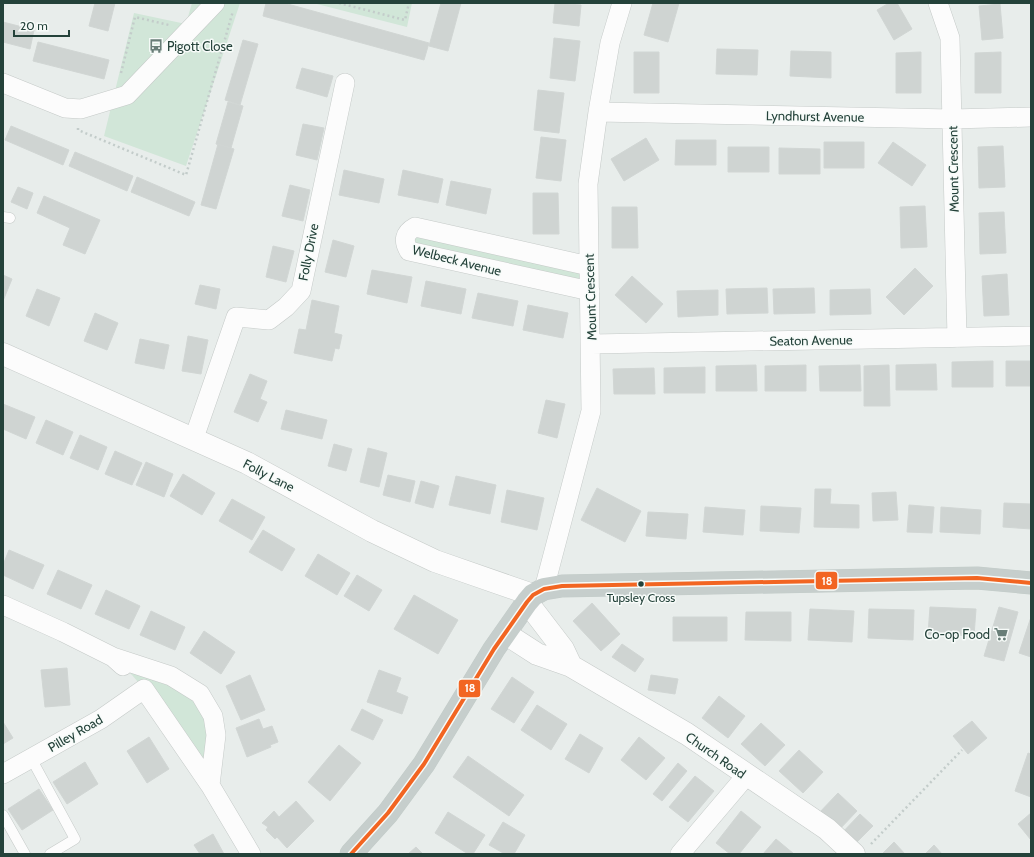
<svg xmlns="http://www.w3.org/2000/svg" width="1034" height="857" font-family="Cabin,sans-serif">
  <rect width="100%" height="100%" fill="#e8edeb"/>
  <path fill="#d1e6d8" d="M192,3H240L186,166L104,136L134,13L186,24Z
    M313,3H412L407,27Z
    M408,231L589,266L590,291L409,251Z
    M113,657L171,676L213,716L210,785L144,689L132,675Z"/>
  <path fill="#cfd4d2" stroke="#d1d6d4" d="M95,3H115L108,31L89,26Z
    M266,3H284L429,43L424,60L263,16Z
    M441,3H461L448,51L429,46Z
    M555,3L581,5L579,26L553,23Z
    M653,3H679L668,42L644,35Z
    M889,3H897L912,29L894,40L877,10Z
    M1000,4L1003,38L982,40L979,6Z
    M3,22L34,30L30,49L3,42Z
    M554,38L580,41L575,81L550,78Z
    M243,40L258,44L240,105L225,100Z
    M38,42L109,60L104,79L33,61Z
    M717,49L758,50L757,75L716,74Z
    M791,51L831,52V78L790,76Z
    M634,52H659V93H634Z
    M921,52V93H896V53Z
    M1001,52V93H975V53Z
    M302,68L333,76L327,97L296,88Z
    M538,90L564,93L559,133L534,130Z
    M228,102L243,106L231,148L216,144Z
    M303,124L324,128L317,160L296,155Z
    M11,126L69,150L63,165L5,140Z
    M541,137L566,140L561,181L536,178Z
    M646,138L659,160L624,181L611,159Z
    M676,140H716V165H675Z
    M824,142H864V168H824Z
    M893,142L926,165L912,186L878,163Z
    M218,144L234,149L216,209L201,205Z
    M1003,146L1005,187L979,188L978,147Z
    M728,147H769V172H728Z
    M779,148L820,149V174H779Z
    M75,152L133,176L127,191L69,166Z
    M344,170L384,179L379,203L339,195Z
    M403,170L443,179L438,203L398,195Z
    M137,177L195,202L189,216L131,192Z
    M451,181L491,189L486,214L446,205Z
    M290,185L310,190L303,221L282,216Z
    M18,187L33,193L27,209L11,202Z
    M533,193H558L559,234H533Z
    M44,196L100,220L85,254L63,245L70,228L37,213Z
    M925,206L927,247L901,248L900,207Z
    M612,207H637L638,248H612Z
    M1004,212L1006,253L980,254L979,213Z
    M333,240L354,246L346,277L325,272Z
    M273,246L294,251L286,282L266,277Z
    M915,268L933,286L904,315L886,297Z
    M372,270L412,277L407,303L367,294Z
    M1007,274L1009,315L984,316L982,276Z
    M3,275L12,279L3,301Z
    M632,276L663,304L646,323L615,295Z
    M426,281L466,289L461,314L421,306Z
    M200,285L220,289L216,309L195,304Z
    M767,288L768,313L727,314L726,289Z
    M814,288L815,313L774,314L773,289Z
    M37,289L60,298L49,326L26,316Z
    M870,289L871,314L830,315V290Z
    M718,290V315L678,317L677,291Z
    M478,293L518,301L513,326L472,318Z
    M312,300L339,306L334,333L342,335L339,349L335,348L332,361L294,353L299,329L306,330Z
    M528,305L568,313L563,338L523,330Z
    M95,313L118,323L107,350L84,341Z
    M188,336L208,340L201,374L182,371Z
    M140,339L169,345L164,369L135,363Z
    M993,361V387H952V362Z
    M1006,361H1031V386H1006Z
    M936,364L937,390H896V365Z
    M756,365L757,391H716V366Z
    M806,365V391H765V366Z
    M860,365L861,391H820L819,366Z
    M889,365L890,406H864V366Z
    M705,367V393H664V368Z
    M654,368L655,394H614L613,369Z
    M250,374L267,381L260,399L267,402L258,422L234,412Z
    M546,400L565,404L557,438L538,433Z
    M3,404L35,417L26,439L3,429Z
    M286,410L327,420L322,439L281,429Z
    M46,420L73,432L63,455L36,443Z
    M80,435L107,447L98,470L70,458Z
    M334,444L352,449L346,471L328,466Z
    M368,448L387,453L379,487L360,482Z
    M115,451L142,463L132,485L105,474Z
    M146,462L173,474L164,497L136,485Z
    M183,474L215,493L202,515L170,496Z
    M388,475L415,481L410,502L383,495Z
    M456,476L496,485L490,514L449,505Z
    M421,481L439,486L433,508L415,503Z
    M597,488L641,511L625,542L581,520Z
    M815,489H831L830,504L859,505V528L814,527Z
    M507,490L544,498L537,530L501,522Z
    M896,492L898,520L873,521L872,493Z
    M232,499L265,517L252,540L219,521Z
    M1004,503L1031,504V529L1003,527Z
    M909,505L934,507L932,533L907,532Z
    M761,506L801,508L799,533L760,531Z
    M705,507L745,510L743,535L703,532Z
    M941,507L981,510L980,534L940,532Z
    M648,512L688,514L686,539L646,536Z
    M263,530L295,549L282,571L249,552Z
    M9,550L44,565L33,589L3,575V565Z
    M318,554L350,573L337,595L305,576Z
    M58,570L92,585L81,609L47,594Z
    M357,575L382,590L369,611L344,596Z
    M106,590L140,606L129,629L95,614Z
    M414,595L458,620L438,654L394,629Z
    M592,603L620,634L601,651L573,621Z
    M930,607L976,609L974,636L928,634Z
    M999,607L1018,612L1004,661L984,656Z
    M810,609L854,611L852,642L808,640Z
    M869,609L914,610L913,640L868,638Z
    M151,611L185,627L175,650L140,635Z
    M746,612H791V641L745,640Z
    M673,617H727V641H673Z
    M1031,617V657L1019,653Z
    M204,631L235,652L221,674L190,653Z
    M622,644L644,659L635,672L612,657Z
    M67,668L70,705L45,707L41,670Z
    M379,670L401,678L396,692L408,697L402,714L367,702Z
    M250,675L265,710L241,720L226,686Z
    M651,675L678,679L675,694L648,690Z
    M512,677L534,692L514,723L491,709Z
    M719,696L745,716L728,738L702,718Z
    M537,705L567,724L551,750L521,730Z
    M362,709L383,720L373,740L351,730Z
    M259,719L263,729L272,726L278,742L270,745L271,747L247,757L236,728Z
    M972,721L987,738L968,754L953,736Z
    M3,722L13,738L3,744Z
    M761,723L785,745L765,766L741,744Z
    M580,734L603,748L589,773L565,759Z
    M149,737L169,769L147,783L127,751Z
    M639,737L665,758L646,780L621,760Z
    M339,745L361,763L330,801L308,782Z
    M799,750L823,772L803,793L779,771Z
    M1028,753L1031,754V797L1015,791Z
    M468,756L524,795L509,816L453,777Z
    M85,762L98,784L67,804L53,782Z
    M678,763L687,771L662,801L653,794Z
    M695,776L714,791L688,822L669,807Z
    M39,789L53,810L22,830L8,809Z
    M838,793L857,811L837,832L818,814Z
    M296,801L314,821L287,848L277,837L275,839L266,830L268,827L262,823L274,811L279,817Z
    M741,811L761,827L739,854H730L716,843Z
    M448,812L485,835L473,854H468L435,833Z
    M1031,813V840L1018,824Z
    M860,814L873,826L852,847L840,835Z
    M503,822L525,835L514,854H505L489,845Z
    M213,834L224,854H200L194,845Z
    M776,839L794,854H763Z
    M894,842L905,854H882Z
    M934,845L942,854H925Z
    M416,847L423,854H408Z"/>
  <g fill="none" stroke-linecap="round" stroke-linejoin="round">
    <defs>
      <path id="service" d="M3,217L10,218
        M31,758L75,839L50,854
        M3,815L25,854"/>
      <path id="minor" d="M938,3L950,38L957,338
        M3,83L65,108L81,109L127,95L215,3
        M598,112L952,119L1031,117
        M589,266L415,227C404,233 403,241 409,251L590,291
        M592,344L1031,336
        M194,438L236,317L269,320L286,307L301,291L345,83
        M544,589L591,411L588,184L598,112L610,43L622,3
        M3,605L63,632L113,657L123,666
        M113,657L171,676L200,694L213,716L216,735L210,785
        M3,774L101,719L144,689L210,785L251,854
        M680,854L746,776"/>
      <path id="tertiary" d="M3,354L247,463L372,531L435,561L533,595
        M527,602L563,649L571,666
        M506,634L537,654L571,666L687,734L827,829L854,854"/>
      <path id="trunk" d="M351,854L388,813L424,764L494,649L527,602L533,595L544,589L562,586L977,578L1031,583"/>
    </defs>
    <use href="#service" stroke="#c5cac8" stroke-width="11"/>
    <use href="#minor" stroke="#c5cac8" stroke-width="20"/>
    <use href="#tertiary" stroke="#c5cac8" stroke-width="23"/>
    <use href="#trunk" stroke="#c3ccc9" stroke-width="23"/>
    <path stroke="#c3ccca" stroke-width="2.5" stroke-dasharray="2 3" stroke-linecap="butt" d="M339,3L405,20L409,3
      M121,73L135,17L169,25
      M78,128V130L186,175L233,11
      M871,844L962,750"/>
    <use href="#service" stroke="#fcfcfc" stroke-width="10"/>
    <use href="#minor" stroke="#fcfcfc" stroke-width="19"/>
    <use href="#tertiary" stroke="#fcfcfc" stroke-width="22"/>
    <use href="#trunk" stroke="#c6cecc" stroke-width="22"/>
    <defs>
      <path id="bus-1" d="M351,854L388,813L424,764L494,649L527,602L533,595L544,589L562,586L977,578L1031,583"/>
    </defs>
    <use href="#bus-1" stroke="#f7fbf9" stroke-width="7"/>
    <use href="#bus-1" stroke="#f26522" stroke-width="4"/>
  </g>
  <defs>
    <symbol id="bus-bare" viewBox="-9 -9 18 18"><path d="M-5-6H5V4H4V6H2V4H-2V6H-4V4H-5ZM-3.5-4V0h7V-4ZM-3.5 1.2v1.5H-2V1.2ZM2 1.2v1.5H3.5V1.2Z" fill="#697e78" stroke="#f7fbf9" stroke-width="2.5" paint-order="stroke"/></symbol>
    <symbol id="supermarket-bare" viewBox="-9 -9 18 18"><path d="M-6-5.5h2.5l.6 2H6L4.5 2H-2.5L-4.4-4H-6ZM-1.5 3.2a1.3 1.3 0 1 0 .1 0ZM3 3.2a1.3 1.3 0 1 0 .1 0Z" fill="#697e78" stroke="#f7fbf9" stroke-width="2.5" paint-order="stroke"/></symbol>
  </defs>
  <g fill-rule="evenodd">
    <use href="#bus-bare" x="146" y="36" width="20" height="20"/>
    <use href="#supermarket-bare" x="991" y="624" width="20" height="20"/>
  </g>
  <circle fill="#24423a" stroke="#f7fbf9" stroke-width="1.5" cx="641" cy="584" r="3.5"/>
  <g text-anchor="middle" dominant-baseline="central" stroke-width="3" stroke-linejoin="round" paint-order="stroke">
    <g font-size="12" fill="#24423a" stroke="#f7fbf9">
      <text x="641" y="597">Tupsley Cross</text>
    </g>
    <g font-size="13" fill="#24423a" stroke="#f7fbf9" text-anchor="start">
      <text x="167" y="46">Pigott Close</text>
      <text x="990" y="634" text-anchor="end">Co-op Food</text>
    </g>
    <g font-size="13" fill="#24423a" stroke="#f7fbf9">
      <text transform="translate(815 116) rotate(1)">Lyndhurst Avenue</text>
      <text transform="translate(953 169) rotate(-91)">Mount Crescent</text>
      <text transform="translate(308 252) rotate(-79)">Folly Drive</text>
      <text transform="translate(457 260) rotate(14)">Welbeck Avenue</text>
      <text transform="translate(590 297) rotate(-92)">Mount Crescent</text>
      <text transform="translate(811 340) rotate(-1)">Seaton Avenue</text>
      <text transform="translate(269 475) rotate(27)">Folly Lane</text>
      <text transform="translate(75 733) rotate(-30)">Pilley Road</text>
      <text transform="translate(716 755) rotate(35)">Church Road</text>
    </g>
  </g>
  <g stroke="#f7fbf9" stroke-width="1.5">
    <rect x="815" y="571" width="23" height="19" rx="4" fill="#f26522"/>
    <rect x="458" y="679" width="23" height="19" rx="4" fill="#f26522"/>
  </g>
  <g font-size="11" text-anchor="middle" font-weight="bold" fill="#fff">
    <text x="827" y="585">18</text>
    <text x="470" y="692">18</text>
  </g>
  <rect width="1034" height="857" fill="none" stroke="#24423a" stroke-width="8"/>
  <path d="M14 30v6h55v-6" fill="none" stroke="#24423a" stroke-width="2"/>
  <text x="20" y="30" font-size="12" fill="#24423a" stroke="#f7fbf9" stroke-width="3" paint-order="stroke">20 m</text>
</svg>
